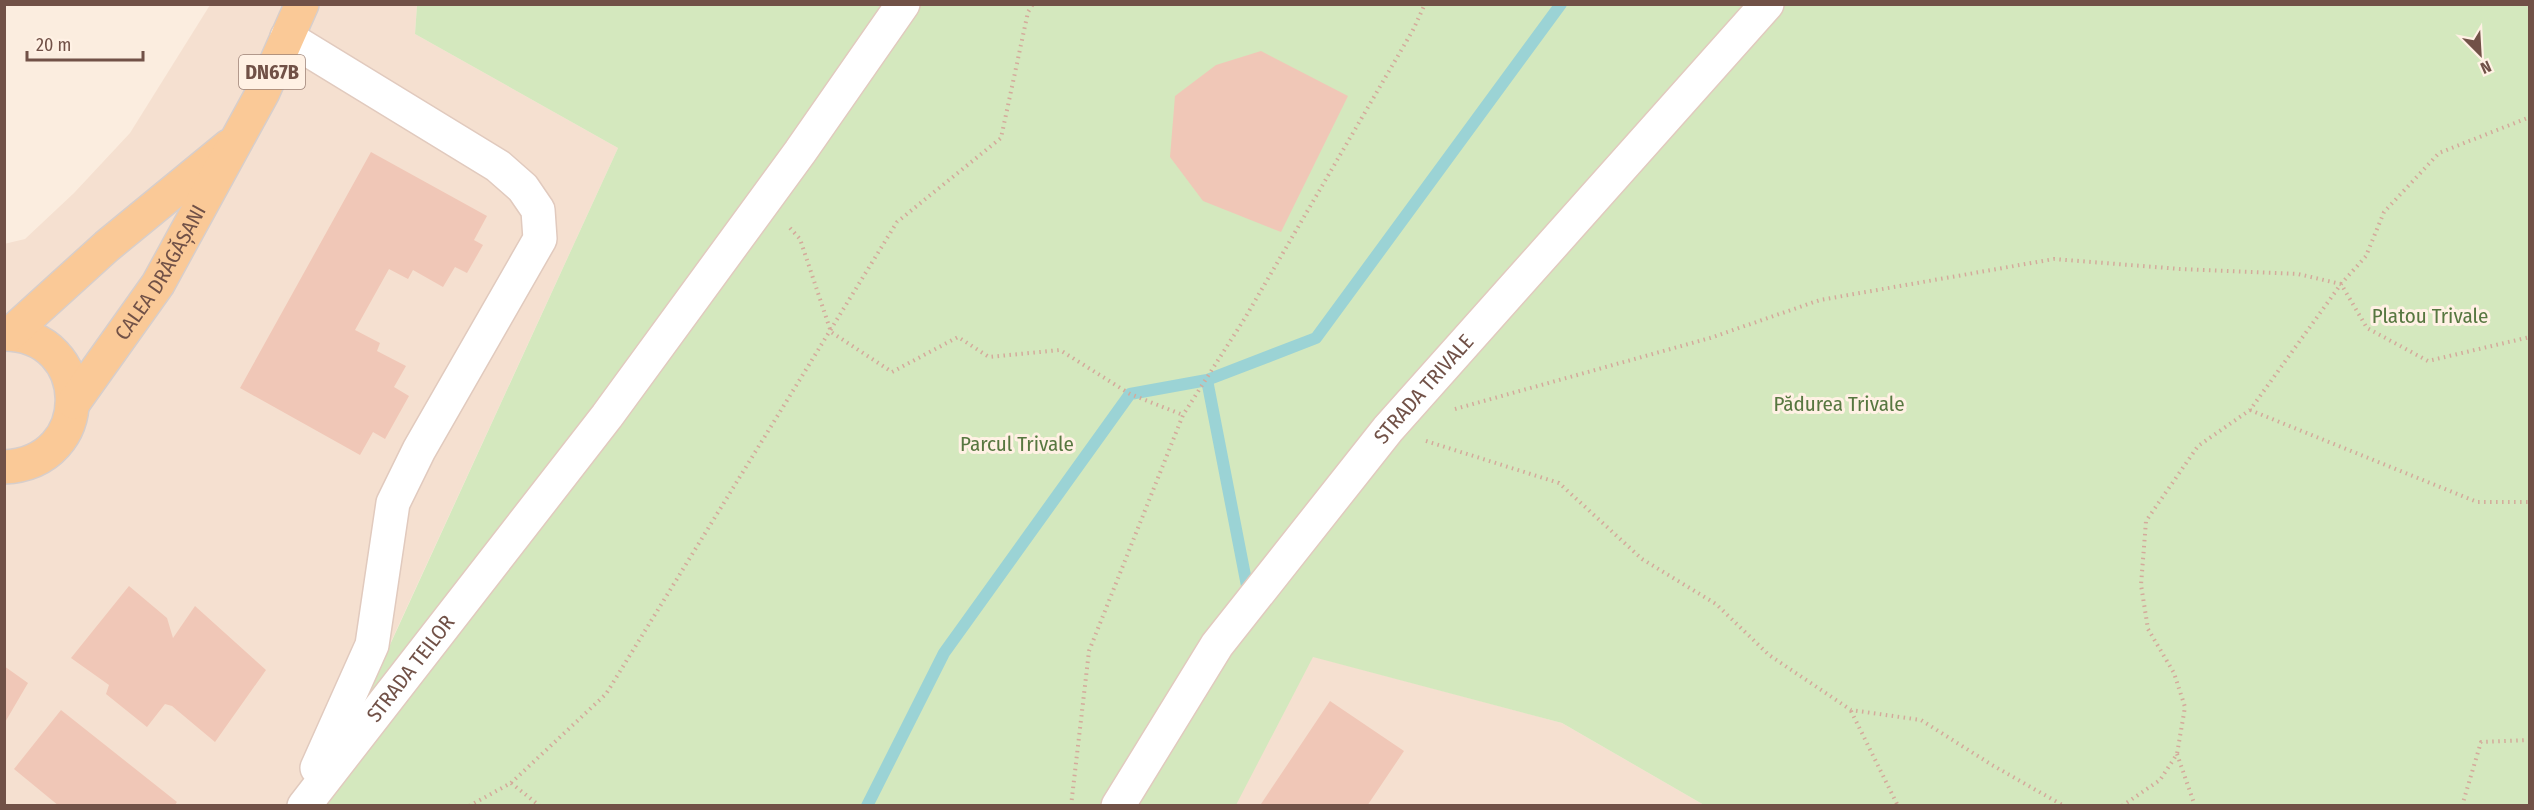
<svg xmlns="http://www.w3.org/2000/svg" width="2534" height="810" font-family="'Fira Sans Condensed',sans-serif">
  <rect width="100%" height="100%" fill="#fbeddf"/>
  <path fill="#f5e0d0" d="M210,5H417L415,34L618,148L316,805H5L4,244L25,239L74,193L130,133Z
    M1177,620L1562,723L1704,805L1068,806Z"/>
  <path fill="#d4e8be" d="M417,5H2529V805H1704L1562,723L1313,657L1236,805L316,806L618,148L415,34Z"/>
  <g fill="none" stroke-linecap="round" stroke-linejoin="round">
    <path stroke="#9bd3d5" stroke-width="12" d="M1207,380L1249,596
      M867,806L944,653L1130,394L1207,380L1316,338L1561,4"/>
  </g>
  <path fill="#f0c7b7" d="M1261,51L1348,96L1281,232L1203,201L1170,157L1175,96L1216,65Z
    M371,152L487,216L474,240L483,245L467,273L455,267L443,287L413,270L408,279L389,269L355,330L380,343L377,351L406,366L394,387L409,396L385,439L373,432L360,455L240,388Z
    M129,586L167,618L173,638L195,606L266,670L215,742L172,706L165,704L147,727L106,694L109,685L71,658Z
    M4,666L28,683L4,724Z
    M1330,701L1404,751L1367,806H1263L1261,804Z
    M61,710L177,802L174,806H59L14,769Z"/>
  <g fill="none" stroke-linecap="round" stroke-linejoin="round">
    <defs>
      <g id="minor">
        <path d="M287,37L498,166L523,188L538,210L540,239L419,450L393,503L372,645L317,768"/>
        <path id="s1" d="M304,806L607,416L800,152L903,4"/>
        <path id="s2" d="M1118,806L1217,645L1388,429L1767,4"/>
      </g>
      <g id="major">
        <path d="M4,334C93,334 97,463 4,467"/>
        <path d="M10,334L107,246L229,146"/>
        <path id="s3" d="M74,402L158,284L263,92L302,4"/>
      </g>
    </defs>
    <use href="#minor" stroke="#e1cabe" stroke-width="36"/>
    <use href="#major" stroke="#d7cecb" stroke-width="36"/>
    <path stroke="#d4aa9b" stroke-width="4" stroke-dasharray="1.5 4.5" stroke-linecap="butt" d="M790,228L800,239L831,332L892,372L958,337L989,357L1060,350L1130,394L1183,415
      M1455,409L1710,338L1820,300L2054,259L2180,269L2298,274L2341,284L2367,328L2428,361L2530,337
      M2250,410L2477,502H2530
      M1426,441L1559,483L1642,559L1716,604L1769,655L1851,710L1921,720L1992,765L2064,806
      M1851,711L1898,806
      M2177,754L2195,806
      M511,783L606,694L897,222L1001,138L1028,12L1033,4
      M469,806L511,783L540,806
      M1071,806L1089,651L1183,415L1245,318L1413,30L1425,4
      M2122,806L2160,780L2177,754L2185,707L2174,673L2148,629L2141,585L2146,521L2198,446L2250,410L2341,284L2366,256L2384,212L2439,153L2530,117
      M2462,806L2481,742L2530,740"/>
    <use href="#minor" stroke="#fff" stroke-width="33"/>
    <use href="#major" stroke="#fac997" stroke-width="33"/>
  </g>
  <g text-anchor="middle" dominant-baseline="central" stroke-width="6" stroke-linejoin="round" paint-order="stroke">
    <rect fill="#fff1e4" stroke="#9c8176" stroke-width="1.5" x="239" y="55" width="66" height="34" rx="4.5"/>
    <g font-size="20" font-weight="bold" fill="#715147">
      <text x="272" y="72">DN67B</text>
    </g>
    <g font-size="21" fill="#715147" stroke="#fff1e4">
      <text stroke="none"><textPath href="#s3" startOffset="156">CALEA DRĂGĂȘANI</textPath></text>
      <text stroke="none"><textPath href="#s2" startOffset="518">STRADA TRIVALE</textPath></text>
      <text stroke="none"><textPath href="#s1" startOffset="174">STRADA TEILOR</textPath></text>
    </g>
    <g font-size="21" fill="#577740" stroke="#fff1e4">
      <text x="2430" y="316">Platou Trivale</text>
      <text x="1839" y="404">Pădurea Trivale</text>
      <text x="1017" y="444">Parcul Trivale</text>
    </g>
  </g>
  <rect width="2534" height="810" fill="none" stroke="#715147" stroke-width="12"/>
  <g transform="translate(2480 54) rotate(156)" stroke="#fff1e4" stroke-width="4.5" paint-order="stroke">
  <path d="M0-4.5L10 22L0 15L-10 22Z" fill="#715147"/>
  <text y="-9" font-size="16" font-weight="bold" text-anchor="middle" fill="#715147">N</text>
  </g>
  <path d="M27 51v9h116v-9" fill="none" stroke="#715147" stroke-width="3"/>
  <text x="36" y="51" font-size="18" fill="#715147" stroke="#fff1e4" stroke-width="4.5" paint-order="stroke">20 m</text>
</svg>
